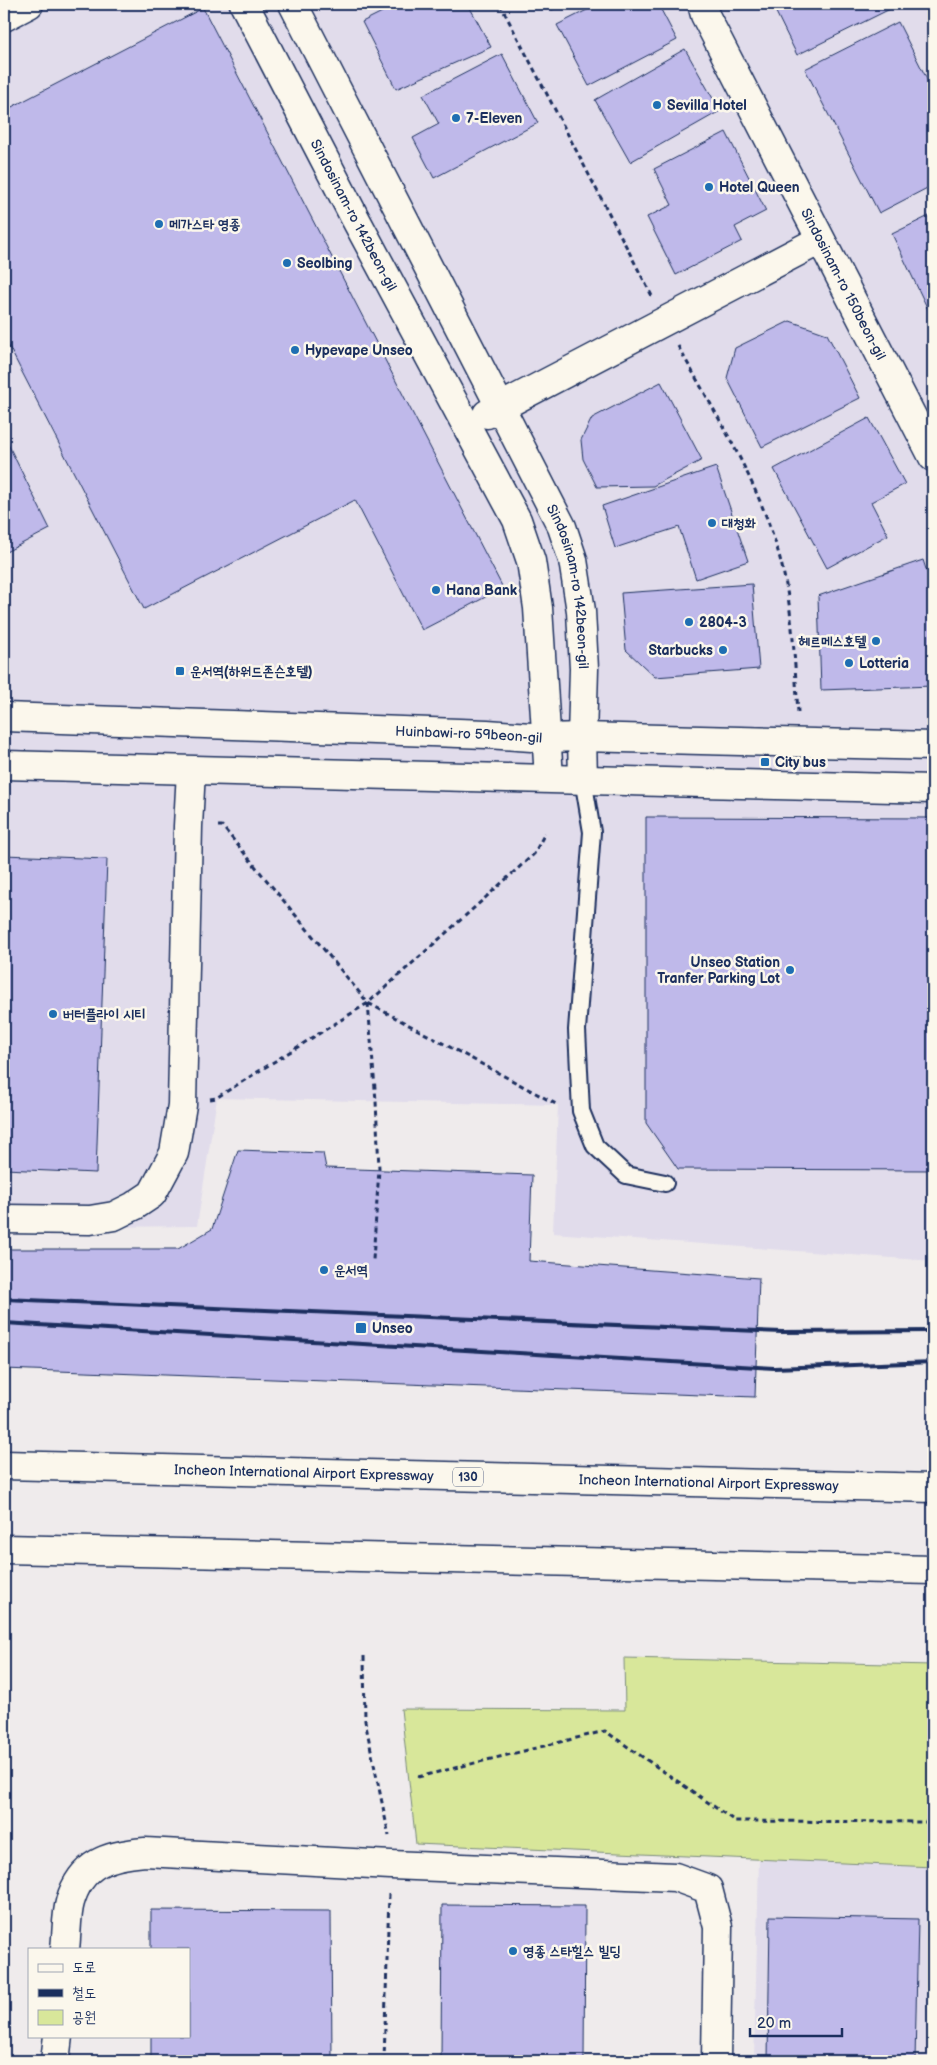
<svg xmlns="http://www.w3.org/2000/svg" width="937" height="2065" font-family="'Balsamiq Sans','Poor Story',sans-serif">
  <rect width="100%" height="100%" fill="#efebec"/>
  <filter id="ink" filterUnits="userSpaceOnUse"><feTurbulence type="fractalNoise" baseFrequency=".02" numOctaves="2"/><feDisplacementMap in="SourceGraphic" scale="10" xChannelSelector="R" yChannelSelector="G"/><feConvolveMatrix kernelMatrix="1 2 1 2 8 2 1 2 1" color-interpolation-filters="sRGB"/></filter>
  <g filter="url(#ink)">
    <path fill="#e1dceb" d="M4,4H933V1261L553,1233L558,1105L217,1098L197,1226L4,1228Z
      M759,1859L933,1867V2061H754Z"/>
    <path fill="#d8e79a" stroke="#7a8b7c" d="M624,1658L933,1665V1867L416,1844L401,1709L625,1710Z"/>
    <path fill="#bfb9ea" stroke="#1b2f5e" d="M398,4H468L491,47L396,89L362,22Z
      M549,4H565L552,10Z
      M599,4H658L677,40L589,86L557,25Z
      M772,4H887L890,9L797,55Z
      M203,8L503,588L422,630L355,500L144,609L4,337V111Z
      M898,22L933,91V185L879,213L805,69Z
      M685,49L720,111L630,162L595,100Z
      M502,54L538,123L434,178L413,138L439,124L423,95Z
      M726,132L766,211L735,227L742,241L676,275L647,217L672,205L654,169Z
      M933,214V320L892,234Z
      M790,321L827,334L860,398L762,447L727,378L735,348Z
      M661,382L702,460L653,486L597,487L583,459L581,440L592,418Z
      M869,418L905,484L871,502L888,535L827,568L774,469Z
      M4,436L50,529L4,553Z
      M716,467L748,561L696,579L679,527L615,548L602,506Z
      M923,560L933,590V686L821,690L818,596Z
      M752,584L759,669L655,677L626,650L621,593Z
      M646,817L933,818V1170L678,1169L646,1123Z
      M4,855L107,859L96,1173L4,1169Z
      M238,1150L323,1153L326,1168L532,1175L529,1261L759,1278L755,1397L4,1369V1249H178L212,1229Z
      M442,1905L585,1906L584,2061H441Z
      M151,1910L331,1911L332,2061H151V2036H189V1949H151Z
      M770,1916L918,1919L915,2061H768Z"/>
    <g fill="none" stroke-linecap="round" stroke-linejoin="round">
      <defs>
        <path id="service" d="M583,779L592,832L577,1030L581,1111L595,1146L626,1175L665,1183"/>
        <g id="minor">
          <path id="s1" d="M244,4L355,218L517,520L531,561L538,608L549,778"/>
          <path id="s2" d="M293,4L562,527L573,560L581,611L584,669L582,737L583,779"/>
          <path id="s3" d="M702,4L705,15L933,457"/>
          <path d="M487,414L820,240"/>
          <path id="s4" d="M4,717L487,734L546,738L582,737L933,746"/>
          <path d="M4,765L933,789"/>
          <path d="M4,1219L90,1220L114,1216L134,1206L152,1194L174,1153L182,1105L188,826L191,771"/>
          <path d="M65,1949C67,1934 66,1916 70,1902C81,1863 108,1855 145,1852L391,1865L675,1877L708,1889L718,1927L716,2061"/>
          <path d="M55,2061L58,2036"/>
        </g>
        <path id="tertiary" d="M4,17L29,4"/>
        <g id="motorway">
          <path id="s5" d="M4,1465L933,1488"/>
          <path d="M4,1549L933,1570"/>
        </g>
      </defs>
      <use href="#service" stroke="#1b2f5e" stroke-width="20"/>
      <use href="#minor" stroke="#1b2f5e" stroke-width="31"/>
      <use href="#tertiary" stroke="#1b2f5e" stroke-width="31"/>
      <use href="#motorway" stroke="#1b2f5e" stroke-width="31"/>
      <path stroke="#1b2f5e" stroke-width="3" stroke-dasharray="5 4" stroke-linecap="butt" d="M500,4L652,296
        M678,346C720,422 773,504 787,591C794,631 795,672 798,712
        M218,826H222L368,1003L556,1104
        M368,1003L376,1101L379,1169L373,1260
        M210,1099L216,1098L368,1003L534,854L545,833
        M364,1656L365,1721L389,1836
        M418,1777L605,1731L735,1821L933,1822
        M384,2061L389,1894"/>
      <use href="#service" stroke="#fbf7ec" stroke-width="16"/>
      <use href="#minor" stroke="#fbf7ec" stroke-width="28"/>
      <use href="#tertiary" stroke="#fbf7ec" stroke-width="28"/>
      <use href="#motorway" stroke="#fbf7ec" stroke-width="28"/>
      <path stroke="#1b2f5e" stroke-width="4" d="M4,1299L782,1332L933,1331
        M4,1323L774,1368L933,1362"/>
    </g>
  </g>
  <g fill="#1f6fb2" stroke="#fbf7ec" stroke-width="2">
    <circle cx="657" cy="105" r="5"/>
    <circle cx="456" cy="118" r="5"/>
    <circle cx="709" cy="187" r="5"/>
    <circle cx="159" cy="224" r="5"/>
    <circle cx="287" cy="263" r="5"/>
    <circle cx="295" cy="350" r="5"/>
    <circle cx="712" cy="523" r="5"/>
    <circle cx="436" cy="590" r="5"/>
    <circle cx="689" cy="622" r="5"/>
    <circle cx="876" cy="641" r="5"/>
    <circle cx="723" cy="650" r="5"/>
    <circle cx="849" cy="663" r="5"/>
    <rect x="175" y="666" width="10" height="10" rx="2.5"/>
    <rect x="760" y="757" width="10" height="10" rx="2.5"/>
    <circle cx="790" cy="970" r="5"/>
    <circle cx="53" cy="1014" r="5"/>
    <circle cx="324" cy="1270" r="5"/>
    <rect x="355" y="1322" width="12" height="12" rx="2.5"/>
    <circle cx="513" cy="1951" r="5"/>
  </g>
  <g text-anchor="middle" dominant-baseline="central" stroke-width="5" stroke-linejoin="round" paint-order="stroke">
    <rect fill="#fbf7ec" stroke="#5e6b89" stroke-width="1" x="453" y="1467.5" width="30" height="19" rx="4"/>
    <g font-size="12" font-weight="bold" fill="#1b2f5e">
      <text x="468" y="1477">130</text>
    </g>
    <g font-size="14" font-weight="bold" fill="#1b2f5e" stroke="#fbf7ec" text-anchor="start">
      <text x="667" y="105">Sevilla Hotel</text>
      <text x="466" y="118">7-Eleven</text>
      <text x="719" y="187">Hotel Queen</text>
      <text x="169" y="224">메가스타 영종</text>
      <text x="297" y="263">Seolbing</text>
      <text x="305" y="350">Hypevape Unseo</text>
      <text x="722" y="523">대청화</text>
      <text x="446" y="590">Hana Bank</text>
      <text x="699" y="622">2804-3</text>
      <text x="866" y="641" text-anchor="end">헤르메스호텔</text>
      <text x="713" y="650" text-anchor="end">Starbucks</text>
      <text x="859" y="663">Lotteria</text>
      <text x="190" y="671">운서역(하워드존슨호텔)</text>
      <text x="775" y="762">City bus</text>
      <text x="780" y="962" text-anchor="end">Unseo Station<tspan x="780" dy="16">Tranfer Parking Lot</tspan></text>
      <text x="63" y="1014">버터플라이 시티</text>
      <text x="334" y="1270">운서역</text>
      <text x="372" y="1328">Unseo</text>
      <text x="523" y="1951">영종 스타힐스 빌딩</text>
    </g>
    <g font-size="14" fill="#1b2f5e" stroke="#fbf7ec">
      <text stroke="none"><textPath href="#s1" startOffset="238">Sindosinam-ro 142beon-gil</textPath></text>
      <text stroke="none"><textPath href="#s3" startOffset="314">Sindosinam-ro 150beon-gil</textPath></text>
      <text stroke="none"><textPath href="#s2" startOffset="648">Sindosinam-ro 142beon-gil</textPath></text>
      <text stroke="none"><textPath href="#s4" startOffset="465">Huinbawi-ro 59beon-gil</textPath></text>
      <text stroke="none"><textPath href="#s5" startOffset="300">Incheon International Airport Expressway</textPath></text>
      <text stroke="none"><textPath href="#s5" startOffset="705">Incheon International Airport Expressway</textPath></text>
    </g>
  </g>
  <rect width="937" height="2065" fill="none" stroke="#fbf7ec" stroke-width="20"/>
  <rect x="10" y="10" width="917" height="2045" fill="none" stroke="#1b2f5e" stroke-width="2" filter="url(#ink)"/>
  <rect x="28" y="1948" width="162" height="90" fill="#fbf7ec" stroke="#a1a7b3"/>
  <rect x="38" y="1964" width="25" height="8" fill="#fbf7ec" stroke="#a1a7b3"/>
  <text x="72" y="1972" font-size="15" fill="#1b2f5e">도로</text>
  <rect x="38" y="1989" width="25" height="8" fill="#1b2f5e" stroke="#a1a7b3"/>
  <text x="72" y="1998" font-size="15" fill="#1b2f5e">철도</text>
  <rect x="38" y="2010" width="25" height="15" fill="#d8e79a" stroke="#a1a7b3"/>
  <text x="72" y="2022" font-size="15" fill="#1b2f5e">공원</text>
  <path d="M750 2028v8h92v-8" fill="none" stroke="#1b2f5e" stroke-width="2.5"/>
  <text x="757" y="2028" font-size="15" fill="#1b2f5e" stroke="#fbf7ec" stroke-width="4" paint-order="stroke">20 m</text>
</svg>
